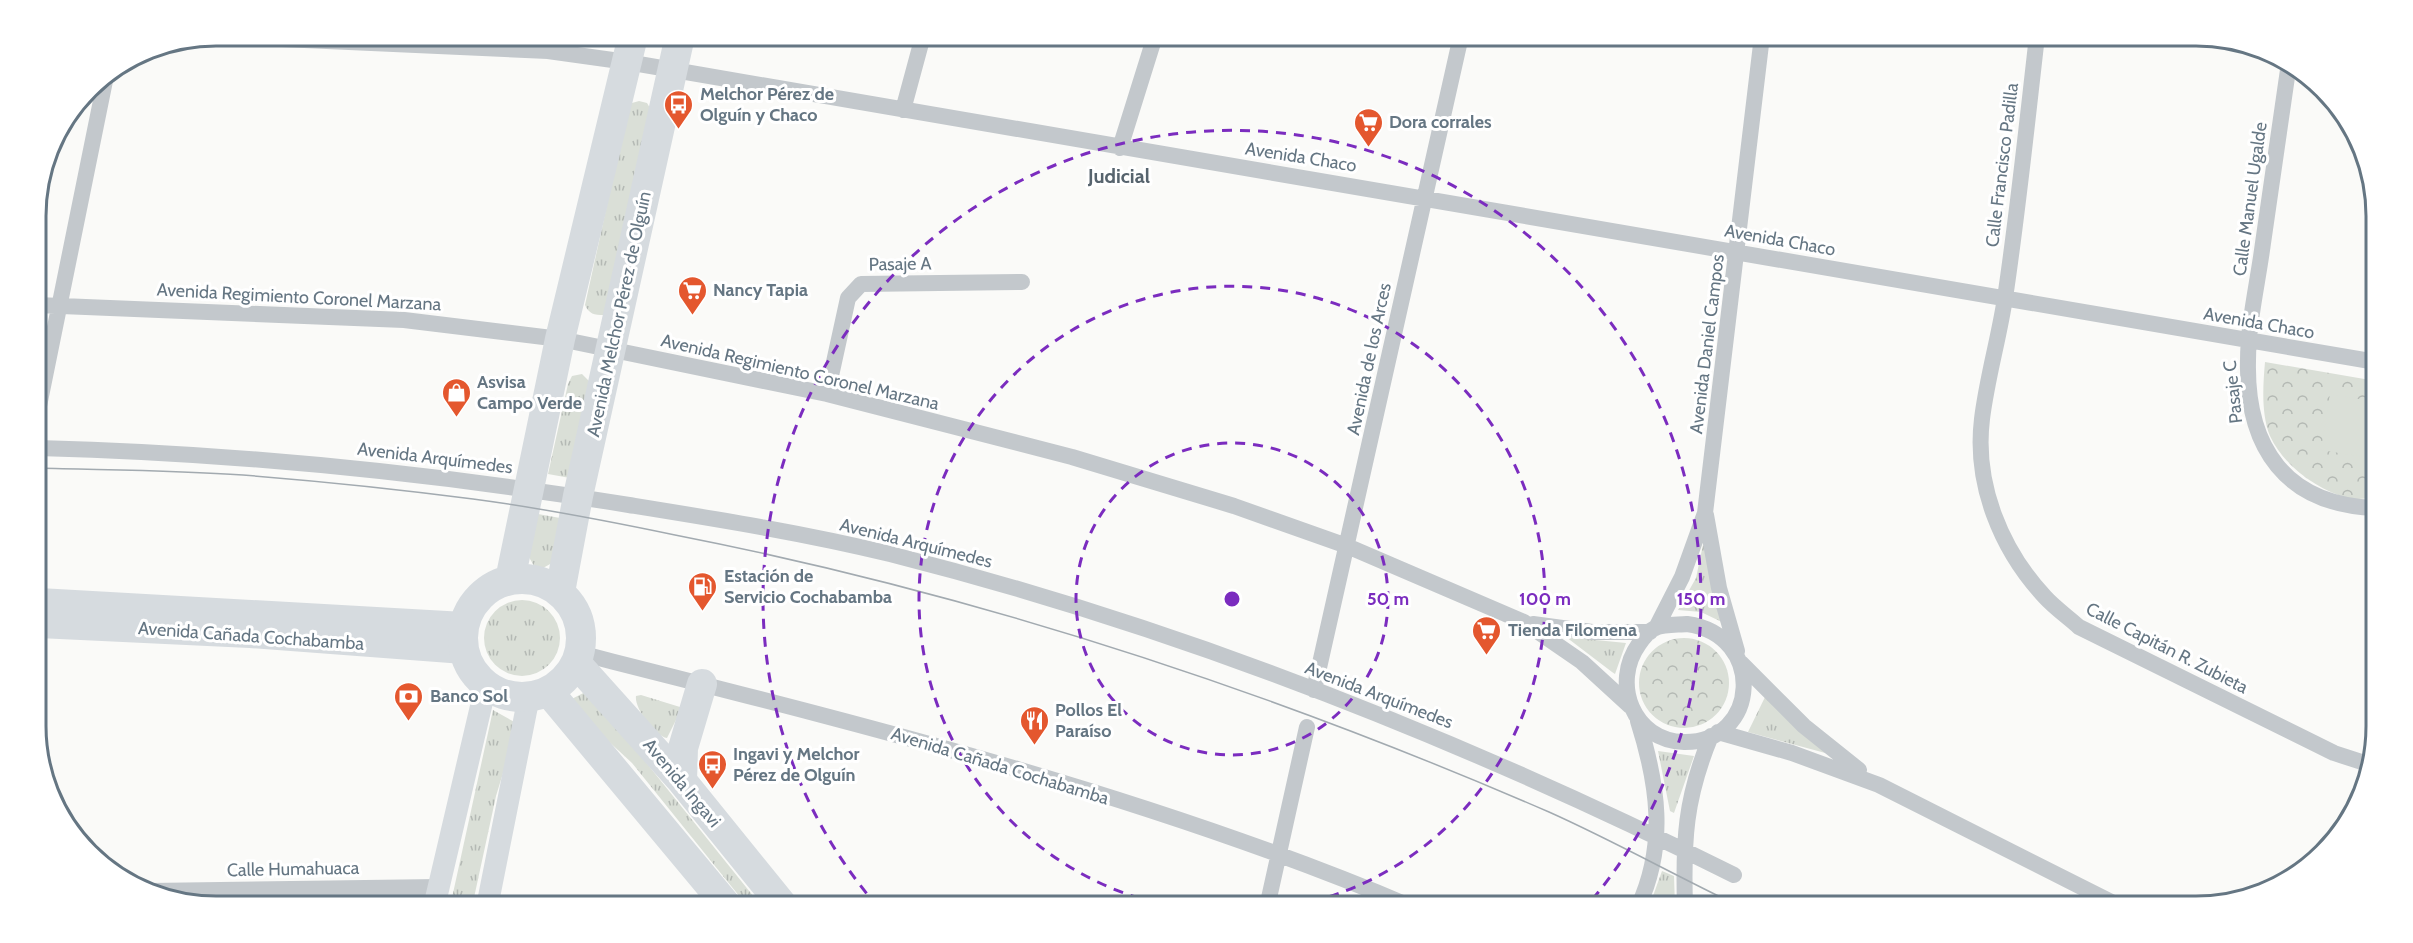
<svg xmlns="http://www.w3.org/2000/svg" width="2413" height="943" font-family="Cabin,sans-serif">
  <defs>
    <pattern id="grass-tufts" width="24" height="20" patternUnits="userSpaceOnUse" patternTransform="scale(1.5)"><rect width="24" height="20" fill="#dadfd7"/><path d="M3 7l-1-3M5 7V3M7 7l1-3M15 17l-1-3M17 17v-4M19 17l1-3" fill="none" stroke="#b4b9b4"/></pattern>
    <pattern id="forest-crowns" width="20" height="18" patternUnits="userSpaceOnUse" patternTransform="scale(1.5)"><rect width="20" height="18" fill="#dadfd7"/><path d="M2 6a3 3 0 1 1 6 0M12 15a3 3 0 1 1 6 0" fill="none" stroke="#b4b9b4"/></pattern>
  </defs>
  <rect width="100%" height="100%" fill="#fafaf8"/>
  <path fill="url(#grass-tufts)" d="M639,101L647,103L650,108L604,315C594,315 589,314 585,305L628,110L632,103Z
    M582,374L589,381L570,478L548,474L568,384L572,376Z
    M538,514L560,518L552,563L543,568L534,566L529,557Z
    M1705,535L1728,625L1701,612L1678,610L1696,578Z
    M484 638a38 38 0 1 1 76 0a38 38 0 1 1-76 0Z
    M1566,637L1626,643L1615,674L1612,672Z
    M591,689L620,730L762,907H748L632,763L566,702Z
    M641,695L680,707V712L667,738C655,736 634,708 636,696Z
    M1766,695L1829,754L1748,732Z
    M493,710L518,724L496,796L472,907H450Z
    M1658,751L1694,756L1674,813L1670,811Z
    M1662,871L1674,876L1675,907H1649Z"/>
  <path fill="url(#forest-crowns)" d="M2265,362L2376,381V498C2368,498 2357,500 2348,498C2317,490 2284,466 2270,436C2261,414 2263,385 2265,362Z
    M1639 683a45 45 0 1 1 90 0a45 45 0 1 1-90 0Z"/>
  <path fill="#dadfd7" d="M2330,394L2376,402V459L2321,450Z"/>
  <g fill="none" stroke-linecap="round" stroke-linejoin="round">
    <path stroke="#c3c8cc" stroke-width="16" d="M215,36L548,51L627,62L2376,362
      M2037,36C2027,123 2018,211 2005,298C1999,338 1987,378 1982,419C1974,484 2001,550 2045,597C2055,608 2068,617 2079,627L2334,753L2371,765
      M2289,63C2280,123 2272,183 2263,243C2258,282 2248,322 2248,361C2246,448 2286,505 2376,508
      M903,110L923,36
      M1120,148L1155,36
      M37,305L404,320L560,339L827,394L1072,457L1234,506L1347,546L1524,622L1582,662L1630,706
      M827,394L848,298L861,284L1022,282
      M38,411L106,76
      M38,448C236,453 433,473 629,505C716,519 804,533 890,554C1182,628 1464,740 1734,875
      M1706,515L1719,588L1737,651
      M1533,624L1592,632H1650
      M1687,624C1766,635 1760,743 1684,742C1633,741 1611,683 1639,644C1643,638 1649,631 1655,628C1664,624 1678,625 1687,624Z
      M1656,628L1682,577L1705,513L1762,36
      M579,653C860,724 1145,794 1412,907
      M1741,663L1804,726L1859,770
      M1314,690L1461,36
      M1718,732L1792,753L1879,785L2121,907
      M149,891L439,887
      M1267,907L1307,727
      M1638,907C1667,845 1658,784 1638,721
      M1685,907C1683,841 1685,798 1711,736"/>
    <path stroke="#d6dbdf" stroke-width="22" d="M434,907L486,685
      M487,907L529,696"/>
    <path stroke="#d6dbdf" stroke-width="26" d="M39,601L464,625
      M39,625L250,635L464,651"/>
    <path stroke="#d6dbdf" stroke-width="30" d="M463 638a59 59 0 1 1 118 0a59 59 0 1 1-118 0Z
      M510,580L560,339L633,36
      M560,592L578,496L680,36
      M576,663L682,781L784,907
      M548,691L728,907
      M682,781L683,748L702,684"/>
    <path stroke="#a2aab0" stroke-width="1.5" d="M38,468C106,470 175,470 243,475C319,481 397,489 473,499C541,508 608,521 675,535C976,594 1268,690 1549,812C1614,841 1676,876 1741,907"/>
  </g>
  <g fill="none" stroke="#7b2cbf" stroke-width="3" stroke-dasharray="10 8">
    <circle cx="1232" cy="599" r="156"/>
    <path d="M1175 907A313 313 0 1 1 1289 907"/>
    <path d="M878 907A469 469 0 1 1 1586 907"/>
  </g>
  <defs>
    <symbol id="bus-pin" viewBox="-11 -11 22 30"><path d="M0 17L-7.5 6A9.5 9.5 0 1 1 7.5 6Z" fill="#e4572e" stroke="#fff"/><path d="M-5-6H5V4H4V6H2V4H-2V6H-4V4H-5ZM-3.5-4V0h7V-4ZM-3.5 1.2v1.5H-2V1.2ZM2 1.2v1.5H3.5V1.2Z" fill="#fff"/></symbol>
    <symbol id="supermarket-pin" viewBox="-11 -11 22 30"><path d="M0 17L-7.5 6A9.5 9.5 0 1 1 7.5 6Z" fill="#e4572e" stroke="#fff"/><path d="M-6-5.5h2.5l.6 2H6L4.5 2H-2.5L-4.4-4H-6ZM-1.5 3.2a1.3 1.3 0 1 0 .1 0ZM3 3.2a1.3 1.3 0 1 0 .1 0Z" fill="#fff"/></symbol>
    <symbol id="shop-pin" viewBox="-11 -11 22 30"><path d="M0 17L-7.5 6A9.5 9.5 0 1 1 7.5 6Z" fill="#e4572e" stroke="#fff"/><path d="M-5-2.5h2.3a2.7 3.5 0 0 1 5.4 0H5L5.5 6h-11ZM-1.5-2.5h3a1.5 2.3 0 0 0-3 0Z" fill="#fff"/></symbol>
    <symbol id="fuel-pin" viewBox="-11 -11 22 30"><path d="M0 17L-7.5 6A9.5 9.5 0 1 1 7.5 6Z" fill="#e4572e" stroke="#fff"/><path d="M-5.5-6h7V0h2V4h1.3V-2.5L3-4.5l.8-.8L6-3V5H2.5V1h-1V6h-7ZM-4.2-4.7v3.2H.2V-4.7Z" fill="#fff"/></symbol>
    <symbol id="bank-pin" viewBox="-11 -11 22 30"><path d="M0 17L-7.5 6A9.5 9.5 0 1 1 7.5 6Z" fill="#e4572e" stroke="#fff"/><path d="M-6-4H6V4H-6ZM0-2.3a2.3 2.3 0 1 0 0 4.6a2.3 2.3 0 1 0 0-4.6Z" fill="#fff"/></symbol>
    <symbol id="restaurant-pin" viewBox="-11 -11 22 30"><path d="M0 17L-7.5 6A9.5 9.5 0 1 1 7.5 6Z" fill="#e4572e" stroke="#fff"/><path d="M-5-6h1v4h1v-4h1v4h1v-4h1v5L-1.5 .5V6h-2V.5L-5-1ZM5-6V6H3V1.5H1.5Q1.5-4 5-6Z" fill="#fff"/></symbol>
  </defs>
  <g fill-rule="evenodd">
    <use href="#bus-pin" x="662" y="88" width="33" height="45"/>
    <use href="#supermarket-pin" x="1352" y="106" width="33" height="45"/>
    <use href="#supermarket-pin" x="676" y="274" width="33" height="45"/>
    <use href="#shop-pin" x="440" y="376" width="33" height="45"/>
    <use href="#fuel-pin" x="686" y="570" width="33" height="45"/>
    <use href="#supermarket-pin" x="1470" y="614" width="33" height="45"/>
    <use href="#bank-pin" x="392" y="680" width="33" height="45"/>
    <use href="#restaurant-pin" x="1018" y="704" width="33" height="45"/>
    <use href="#bus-pin" x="696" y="748" width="33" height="45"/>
  </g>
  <g text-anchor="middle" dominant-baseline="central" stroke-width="6" stroke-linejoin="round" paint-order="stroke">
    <g font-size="18" font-weight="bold" fill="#657683" stroke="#fff" text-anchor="start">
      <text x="700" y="94">Melchor Pérez de<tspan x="700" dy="21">Olguín y Chaco</tspan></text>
      <text x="1389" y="122">Dora corrales</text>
      <text x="713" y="290">Nancy Tapia</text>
      <text x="477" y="382">Asvisa<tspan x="477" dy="21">Campo Verde</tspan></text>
      <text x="724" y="576">Estación de<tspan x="724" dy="21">Servicio Cochabamba</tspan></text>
      <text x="1508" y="630">Tienda Filomena</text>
      <text x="430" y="696">Banco Sol</text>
      <text x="1055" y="710">Pollos El<tspan x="1055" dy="21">Paraíso</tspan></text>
      <text x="733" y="754">Ingavi y Melchor<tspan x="733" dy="21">Pérez de Olguín</tspan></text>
    </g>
    <g font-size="18" fill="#657683" stroke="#fff">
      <text transform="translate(1301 157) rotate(9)">Avenida Chaco</text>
      <text transform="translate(2002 165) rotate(-83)">Calle Francisco Padilla</text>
      <text transform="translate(2250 199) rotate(-82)">Calle Manuel Ugalde</text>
      <text transform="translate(1780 240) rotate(10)">Avenida Chaco</text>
      <text transform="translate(900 264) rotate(-1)">Pasaje A</text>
      <text transform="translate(299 297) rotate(3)">Avenida Regimiento Coronel Marzana</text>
      <text transform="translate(619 314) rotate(-78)">Avenida Melchor Pérez de Olguín</text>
      <text transform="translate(2259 323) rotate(10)">Avenida Chaco</text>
      <text transform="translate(1707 344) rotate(-83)">Avenida Daniel Campos</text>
      <text transform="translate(1369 359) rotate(-78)">Avenida de los Arces</text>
      <text transform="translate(800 372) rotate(13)">Avenida Regimiento Coronel Marzana</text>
      <text transform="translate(2233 392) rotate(-96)">Pasaje C</text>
      <text transform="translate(435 458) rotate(7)">Avenida Arquímedes</text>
      <text transform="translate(916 543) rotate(14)">Avenida Arquímedes</text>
      <text transform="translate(251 636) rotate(4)">Avenida Cañada Cochabamba</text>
      <text transform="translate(2167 648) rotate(27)">Calle Capitán R. Zubieta</text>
      <text transform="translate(1379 695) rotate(21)">Avenida Arquímedes</text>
      <text transform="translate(1000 766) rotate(17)">Avenida Cañada Cochabamba</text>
      <text transform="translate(682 783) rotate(50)">Avenida Ingavi</text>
      <text transform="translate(293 869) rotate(-1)">Calle Humahuaca</text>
    </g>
    <g font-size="20" font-weight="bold" fill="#57646e" stroke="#fff">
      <text x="1119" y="176">Judicial</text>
    </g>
  </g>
  <path d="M0 0H2413V943H0ZM216 46H2196A170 170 0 0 1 2366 216V726A170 170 0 0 1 2196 896H216A170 170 0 0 1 46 726V216A170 170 0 0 1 216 46Z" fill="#fff" fill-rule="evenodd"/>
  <path fill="none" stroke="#657683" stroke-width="3" d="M216 46H2196A170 170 0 0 1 2366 216V726A170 170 0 0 1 2196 896H216A170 170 0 0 1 46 726V216A170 170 0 0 1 216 46Z"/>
  <circle cx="1232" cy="599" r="9" fill="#7b2cbf" stroke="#fff" stroke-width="3"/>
  <g font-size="18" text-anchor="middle" font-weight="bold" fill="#7b2cbf" stroke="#fff" stroke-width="6" stroke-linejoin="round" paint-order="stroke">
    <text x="1388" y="605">50 m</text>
    <text x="1545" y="605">100 m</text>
    <text x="1701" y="605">150 m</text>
  </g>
</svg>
